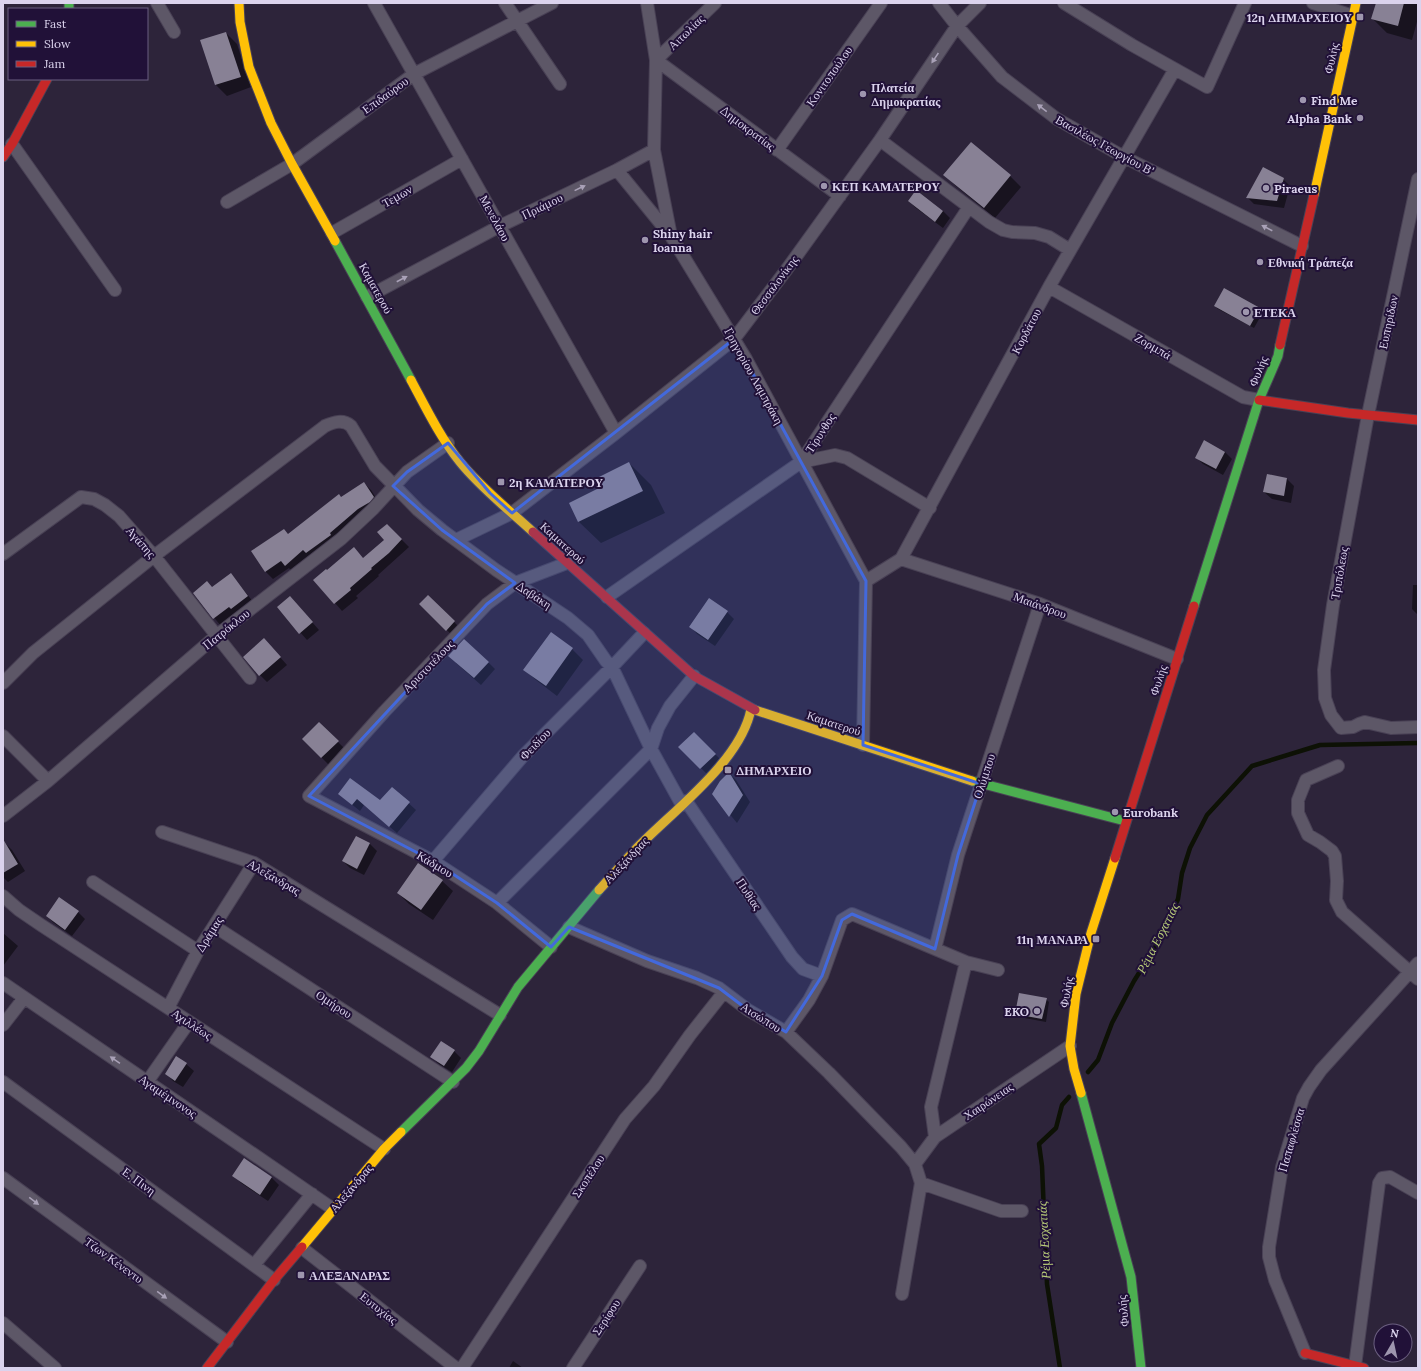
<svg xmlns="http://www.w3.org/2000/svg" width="1421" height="1371" font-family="Lora,serif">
  <rect width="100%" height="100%" fill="#2d243a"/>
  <path fill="#0007" d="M1377,3H1418V18L1412,40L1387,33L1373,19Z
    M226,33L237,44L251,87L227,96L216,85L202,41Z
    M945,175L1010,176L1021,187L995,218L956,186Z
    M1283,179L1290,186L1284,208L1254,204L1247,197Z
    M909,201L943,211L950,218L943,228L916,208Z
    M1224,290L1259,309L1263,312L1254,328L1218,309L1215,306Z
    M1225,452L1232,459L1223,475L1203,464L1196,457Z
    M629,463L651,485L665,513L601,543L579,522L603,488Z
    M1268,475L1287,479L1294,486L1291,503L1272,499L1264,492Z
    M364,483L371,490L380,504L292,572L289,568L273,579L266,572L252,552L284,530L289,535Z
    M387,525L409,547L378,575L379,576L356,596L358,598L342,611L315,580L364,559L386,540Z
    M231,574L254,603L221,626L194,593L213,588Z
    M1413,585H1418V615L1412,609Z
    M428,596L461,629L454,637L420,604Z
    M290,597L319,630L307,640L278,607Z
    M727,612L734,619L715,646L697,634L690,626Z
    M551,633L572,649L583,660L557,696L536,680L525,670Z
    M271,647L287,665L267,682L260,675Z
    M488,662L495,669L481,685L456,663Z
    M319,723L345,749L329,765L303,739Z
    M694,733L722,761L708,775L680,747Z
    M729,773L736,780L750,802L737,823L713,794Z
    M392,788L416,810L397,833L364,805L360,811L339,794L380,802Z
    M356,837L370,844L377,851L364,875L350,868L343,861Z
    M5,843L12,850L25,871L8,882L3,877V844Z
    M442,881L453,891L433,920L409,904L398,893Z
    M78,912L85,919L72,936L54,923L47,916Z
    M3,933L18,946L3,966Z
    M1046,999L1049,1002L1046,1022L1019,1017L1016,1014Z
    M454,1051L461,1058L452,1072L439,1064L432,1057Z
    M177,1057L186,1064L194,1071L183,1087L173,1081L166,1073Z
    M245,1159L272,1178L279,1185L268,1201L241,1183L234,1175Z
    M513,1361L523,1368H509Z"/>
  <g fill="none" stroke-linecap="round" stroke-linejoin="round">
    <path stroke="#0d1105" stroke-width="4.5" d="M1088,1072L1098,1060L1112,1023L1134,981L1159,941L1178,899L1182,873L1190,848L1207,815L1252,766L1320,745L1418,743
      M1060,1368L1047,1284L1042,1166L1039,1144L1056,1128L1062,1105L1069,1097"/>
  </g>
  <path fill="#888195" d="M1376,3H1404L1398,26L1371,19Z
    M226,32L241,77L215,85L200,40Z
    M971,142L1011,175L984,208L943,175Z
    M1263,167L1284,178L1277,201L1246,198Z
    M916,190L943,211L935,222L908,201Z
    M1224,288L1260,308L1250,326L1214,306Z
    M1204,440L1225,452L1216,469L1195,458Z
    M629,462L643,491L578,522L569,503L601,487L597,478Z
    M1267,474L1287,478L1284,496L1263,492Z
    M364,482L374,497L370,502L358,509L330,533L331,535L306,553L303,550L285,566L281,561L265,572L251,551L284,529L288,534L339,494L341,497Z
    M387,524L402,539L389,553L371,568L372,569L350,588L351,590L334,604L313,580L326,569L327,570L354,547L363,558L384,540L377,532Z
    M231,573L248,596L231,609L229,607L213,619L193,593L207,581L212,587Z
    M428,595L455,621L446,631L419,604Z
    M290,596L313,622L299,634L277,607Z
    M709,598L728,611L708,640L689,627Z
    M551,632L573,648L546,686L523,670Z
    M264,638L281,657L259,676L243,657Z
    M464,639L489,662L474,678L448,656Z
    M319,722L339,741L321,758L302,739Z
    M694,732L716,754L700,769L678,747Z
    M729,772L743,795L729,817L712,794L720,781Z
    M350,778L380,800L392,787L410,802L389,827L357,799L352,805L338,794Z
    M356,836L370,843L357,869L342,861Z
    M3,839L18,864L3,873Z
    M418,863L443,880L421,910L397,893Z
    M59,897L79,911L65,930L46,916Z
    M1019,993L1047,998L1042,1019L1015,1014Z
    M441,1041L455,1050L444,1066L430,1057Z
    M176,1056L187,1063L175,1081L165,1074Z
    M244,1158L272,1177L260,1195L232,1176Z"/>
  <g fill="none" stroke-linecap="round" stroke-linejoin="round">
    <defs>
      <path id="street" d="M157,3L174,32
        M374,3L616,433
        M505,3L560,84
        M647,3L656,60L654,150L671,236L746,359L866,581L863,745
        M939,3L957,26L1002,77L1057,119L1124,157L1302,246
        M1064,3L1132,45L1207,87L1245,3
        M1313,3L1353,16
        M656,60L840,196
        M656,60L715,3
        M880,140L989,222L1003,230L1012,232L1035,233L1049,237L1070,250
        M12,144L115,290
        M777,150L881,3
        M617,170L670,235
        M1418,179L1368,415L1333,605L1324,670L1325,698L1331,715L1341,728L1353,727L1359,724L1365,722L1391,728L1418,727
        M227,202L292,164L414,74L552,3
        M332,233L462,159
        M1049,287L1243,397L1259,400
        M367,297L500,226L617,170L654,150
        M801,462L835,455L847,458L930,508
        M456,540L512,513L616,433L734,339L787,269L880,140L957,26L980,3
        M3,554L81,497L94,499L105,505L119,516L154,556L250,678
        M901,559L1040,604L1177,659
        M866,581L901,559L1049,287L1175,69
        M607,597L801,462L969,207
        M3,683L33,653L154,556L325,426C334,422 343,419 351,426L375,466L418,510L442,530L496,570L568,618L588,635L606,661L612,667L651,749L682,805
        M3,736L48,781
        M1338,766L1306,780L1298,800V813L1308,835L1320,842L1332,851L1335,856L1337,881L1336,900L1342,912L1418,979
        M686,801L792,957L803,969L822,976
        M3,816L48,781L216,636L341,539L373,509L407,472L448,443
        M162,832L254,863L500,1015
        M433,861L523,756L612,667L644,633
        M93,882L198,951
        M3,896L19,910L41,925L384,1149
        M497,903L651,749L658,728L670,706L694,676
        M214,926L453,1082
        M569,927L647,961L697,978L719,988L748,1010L786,1032L829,1073L901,1147L915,1164L921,1183L902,1294
        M551,947L497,903L433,861L309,796L384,712L487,604L515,583L567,563
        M935,949L958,855L1040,604
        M3,983L278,1171L333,1209
        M168,1008L198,951L254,863
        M3,1025L24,998
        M786,1032L809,1000L822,976L842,920L852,914L966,962L998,970
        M3,1082L274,1280
        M147,1082L189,1022
        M935,1137L931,1107L966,962
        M915,1164L935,1137L1070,1046
        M3,1178L227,1342
        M921,1183L1001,1211H1022
        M302,1248L456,1368
        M254,1265L312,1194
        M3,1323L55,1368
        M1305,1353L1275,1280L1269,1257V1247L1282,1167L1303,1098L1309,1087L1321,1070L1418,963
        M1355,1366L1379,1183L1382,1178L1390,1177L1418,1193
        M462,1368L625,1119L654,1086L690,1035L724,992
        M573,1368L640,1266"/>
      <path id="fast" d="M69,3V9
        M335,241L411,380
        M1194,606L1259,400L1278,356L1280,345
        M972,781L1125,821
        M1081,1093L1131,1277L1141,1368
        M401,1132L466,1068L479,1051L518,987L599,890"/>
      <path id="slow" d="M239,3L240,22L249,67L271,123L292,164L335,241
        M1314,195L1356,3
        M411,380C426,408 440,437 460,462C480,487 509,510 533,532
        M755,710L972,781
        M599,890C611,877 622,864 634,851C670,813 741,762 751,709
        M1081,1093L1074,1069L1070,1046L1076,994L1091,933L1115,858
        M302,1247L384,1149L401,1132"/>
      <path id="jam" d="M3,157L12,144L47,79
        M1280,345L1314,195
        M1259,400L1348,413L1418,420
        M533,532L694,676L755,710
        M1115,858L1194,606
        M1305,1353L1364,1368
        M207,1368L274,1280L302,1247"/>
    </defs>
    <use href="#street" stroke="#494155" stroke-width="14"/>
    <use href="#fast" stroke="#494155" stroke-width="11"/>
    <use href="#slow" stroke="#494155" stroke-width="11"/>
    <use href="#jam" stroke="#494155" stroke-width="11"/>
    <use href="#street" stroke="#5d5767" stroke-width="12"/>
    <use href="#fast" stroke="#4caf50" stroke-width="9"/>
    <use href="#slow" stroke="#ffc107" stroke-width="9"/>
    <use href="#jam" stroke="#c62828" stroke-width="9"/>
  </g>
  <defs><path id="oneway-solid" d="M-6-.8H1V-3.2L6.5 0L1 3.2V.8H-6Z"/></defs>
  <g fill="#a9a1b7">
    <use href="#oneway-solid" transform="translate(935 58) rotate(124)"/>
    <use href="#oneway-solid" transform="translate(1042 108) rotate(-142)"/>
    <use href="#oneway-solid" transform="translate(580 188) rotate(-26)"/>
    <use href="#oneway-solid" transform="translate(1267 228) rotate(-153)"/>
    <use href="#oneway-solid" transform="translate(402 279) rotate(-28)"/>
    <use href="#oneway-solid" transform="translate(115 1060) rotate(-146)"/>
    <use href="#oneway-solid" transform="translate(34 1201) rotate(37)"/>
    <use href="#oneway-solid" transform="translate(162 1295) rotate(36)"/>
  </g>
  <path fill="#4369dc" fill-opacity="0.2" stroke="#4369dc" stroke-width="3" stroke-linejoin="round" d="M734,339L866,581L863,745L981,784L958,855L935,949L852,914L842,920L822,976L786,1032L748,1010L719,988L569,927L551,947L497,903L433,861L309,796L487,604L515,583L442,530L393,486L407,472L448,443L490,493L512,513Z"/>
  <g fill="#9e96ae" stroke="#211138" stroke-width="1.5">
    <rect x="1356" y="13" width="8" height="8" rx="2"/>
    <circle cx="863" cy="94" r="4"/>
    <circle cx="1303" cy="100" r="4"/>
    <circle cx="1360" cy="118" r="4"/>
    <circle cx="824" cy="186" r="4"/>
    <circle cx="1266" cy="188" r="4"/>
    <circle cx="645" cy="240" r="4"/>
    <circle cx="1260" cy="262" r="4"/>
    <circle cx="1246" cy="312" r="4"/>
    <rect x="497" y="478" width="8" height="8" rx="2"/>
    <rect x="724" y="766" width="8" height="8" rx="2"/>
    <circle cx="1115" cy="812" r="4"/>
    <rect x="1092" y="935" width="8" height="8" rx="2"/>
    <circle cx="1037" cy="1011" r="4"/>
    <rect x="297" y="1271" width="8" height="8" rx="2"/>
  </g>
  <g text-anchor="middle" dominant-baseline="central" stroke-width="4" stroke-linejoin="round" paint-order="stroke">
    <g font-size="12" font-weight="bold" fill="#dbd3ed" stroke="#211138" text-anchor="start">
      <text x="1352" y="17" text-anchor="end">12η ΔΗΜΑΡΧΕΙΟΥ</text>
      <text x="871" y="87">Πλατεία<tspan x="871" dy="14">Δημοκρατίας</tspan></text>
      <text x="1311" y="100">Find Me</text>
      <text x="1352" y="118" text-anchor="end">Alpha Bank</text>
      <text x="832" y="186">ΚΕΠ ΚΑΜΑΤΕΡΟΥ</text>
      <text x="1274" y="188">Piraeus</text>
      <text x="653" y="233">Shiny hair<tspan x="653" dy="14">Ioanna</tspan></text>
      <text x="1268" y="262">Εθνική Τράπεζα</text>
      <text x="1254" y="312">ΕΤΕΚΑ</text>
      <text x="509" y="482">2η ΚΑΜΑΤΕΡΟΥ</text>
      <text x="736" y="770">ΔΗΜΑΡΧΕΙΟ</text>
      <text x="1123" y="812">Eurobank</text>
      <text x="1088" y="939" text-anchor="end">11η ΜΑΝΑΡΑ</text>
      <text x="1029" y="1011" text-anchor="end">EKO</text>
      <text x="309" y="1275">ΑΛΕΞΑΝΔΡΑΣ</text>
    </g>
    <g font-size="12" fill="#dbd3ed" stroke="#211138">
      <text transform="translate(686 32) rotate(-44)">Αιτωλίας</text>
      <text transform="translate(1331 58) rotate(-78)">Φυλής</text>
      <text transform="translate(829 76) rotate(-55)">Κονιτοπούλου</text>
      <text transform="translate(385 95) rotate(-36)">Επιδαύρου</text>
      <text transform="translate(748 128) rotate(37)">Δημοκρατίας</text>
      <text transform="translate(1105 145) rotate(29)">Βασιλέως Γεωργίου Β'</text>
      <text transform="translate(397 196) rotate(-30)">Τεμων</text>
      <text transform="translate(542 206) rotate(-26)">Πριάμου</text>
      <text transform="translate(495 218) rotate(61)">Μενελάου</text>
      <text transform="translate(774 285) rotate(-53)">Θεσσαλονίκης</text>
      <text transform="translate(376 288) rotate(61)">Καματερού</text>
      <text transform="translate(1388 322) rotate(-78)">Ευπηρίδων</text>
      <text transform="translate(1026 331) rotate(-62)">Κορδάτου</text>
      <text transform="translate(1153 346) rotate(30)">Ζορμπά</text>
      <text transform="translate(1258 371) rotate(-68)">Φυλής</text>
      <text transform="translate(754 376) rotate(61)">Γρηγορίου Λαμπράκη</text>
      <text transform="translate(820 433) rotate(-57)">Τίρυνθος</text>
      <text transform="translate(141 542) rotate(48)">Αγάπης</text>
      <text transform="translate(563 543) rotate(42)">Καματερού</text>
      <text transform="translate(1339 573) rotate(-80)">Τριπόλεως</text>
      <text transform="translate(534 595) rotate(33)">Δαβάκη</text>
      <text transform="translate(1040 605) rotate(20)">Μαιάνδρου</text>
      <text transform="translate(226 629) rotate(-39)">Πατρόκλου</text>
      <text transform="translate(428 666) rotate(-46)">Αριστοτέλους</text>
      <text transform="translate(1158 680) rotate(-72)">Φυλής</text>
      <text transform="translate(834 723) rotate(18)">Καματερού</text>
      <text transform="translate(535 744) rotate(-46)">Φειδίου</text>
      <text transform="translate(984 776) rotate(-72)">Ολύμπου</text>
      <text transform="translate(626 860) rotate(-47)">Αλεξάνδρας</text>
      <text transform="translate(435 864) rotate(31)">Κάδμου</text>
      <text transform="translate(274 877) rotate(30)">Αλεξάνδρας</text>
      <text transform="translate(749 894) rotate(56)">Πυθίας</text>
      <text transform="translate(209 934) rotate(-58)">Δράμας</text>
      <text transform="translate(1066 992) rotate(-80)">Φυλής</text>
      <text transform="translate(334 1004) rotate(33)">Ομήρου</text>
      <text transform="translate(761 1017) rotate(32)">Αισώπου</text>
      <text transform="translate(192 1024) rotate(33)">Αχιλλέως</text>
      <text transform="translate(168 1096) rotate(34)">Αγαμέμνονος</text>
      <text transform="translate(988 1101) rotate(-34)">Χαιρώνειας</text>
      <text transform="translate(1291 1140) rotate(-74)">Παπαφλέσσα</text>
      <text transform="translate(588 1176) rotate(-57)">Σκοπέλου</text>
      <text transform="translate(139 1181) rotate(36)">Ε. Πινη</text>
      <text transform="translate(351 1188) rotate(-50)">Αλεξάνδρας</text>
      <text transform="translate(114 1260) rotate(36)">Τζων Κένεντυ</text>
      <text transform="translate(379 1308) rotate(38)">Ευτυχίας</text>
      <text transform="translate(1123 1311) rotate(-96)">Φυλής</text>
      <text transform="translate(606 1317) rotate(-57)">Σερίφου</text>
    </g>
    <g font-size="13" font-style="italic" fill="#b8cc78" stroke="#211138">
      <text transform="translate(1158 938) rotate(-63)">Ρέμα Εσχατιάς</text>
      <text transform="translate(1044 1240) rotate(-93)">Ρέμα Εσχατιάς</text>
    </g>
  </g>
  <rect width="1421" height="1371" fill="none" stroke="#dbd3ed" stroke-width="8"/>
  <rect x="8" y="8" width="140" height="72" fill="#211138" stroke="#6b5f80"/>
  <rect x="16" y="21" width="20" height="6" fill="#4caf50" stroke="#6b5f80"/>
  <text x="44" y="28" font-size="12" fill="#dbd3ed">Fast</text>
  <rect x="16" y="41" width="20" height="6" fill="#ffc107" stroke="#6b5f80"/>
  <text x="44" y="48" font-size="12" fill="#dbd3ed">Slow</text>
  <rect x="16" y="61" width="20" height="6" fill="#c62828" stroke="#6b5f80"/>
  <text x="44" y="68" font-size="12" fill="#dbd3ed">Jam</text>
  <g transform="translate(1393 1343) rotate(9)"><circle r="19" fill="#211138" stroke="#6b5f80"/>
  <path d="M0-3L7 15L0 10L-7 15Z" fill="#9e96ae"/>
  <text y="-6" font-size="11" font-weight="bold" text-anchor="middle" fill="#dbd3ed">N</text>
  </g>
</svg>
